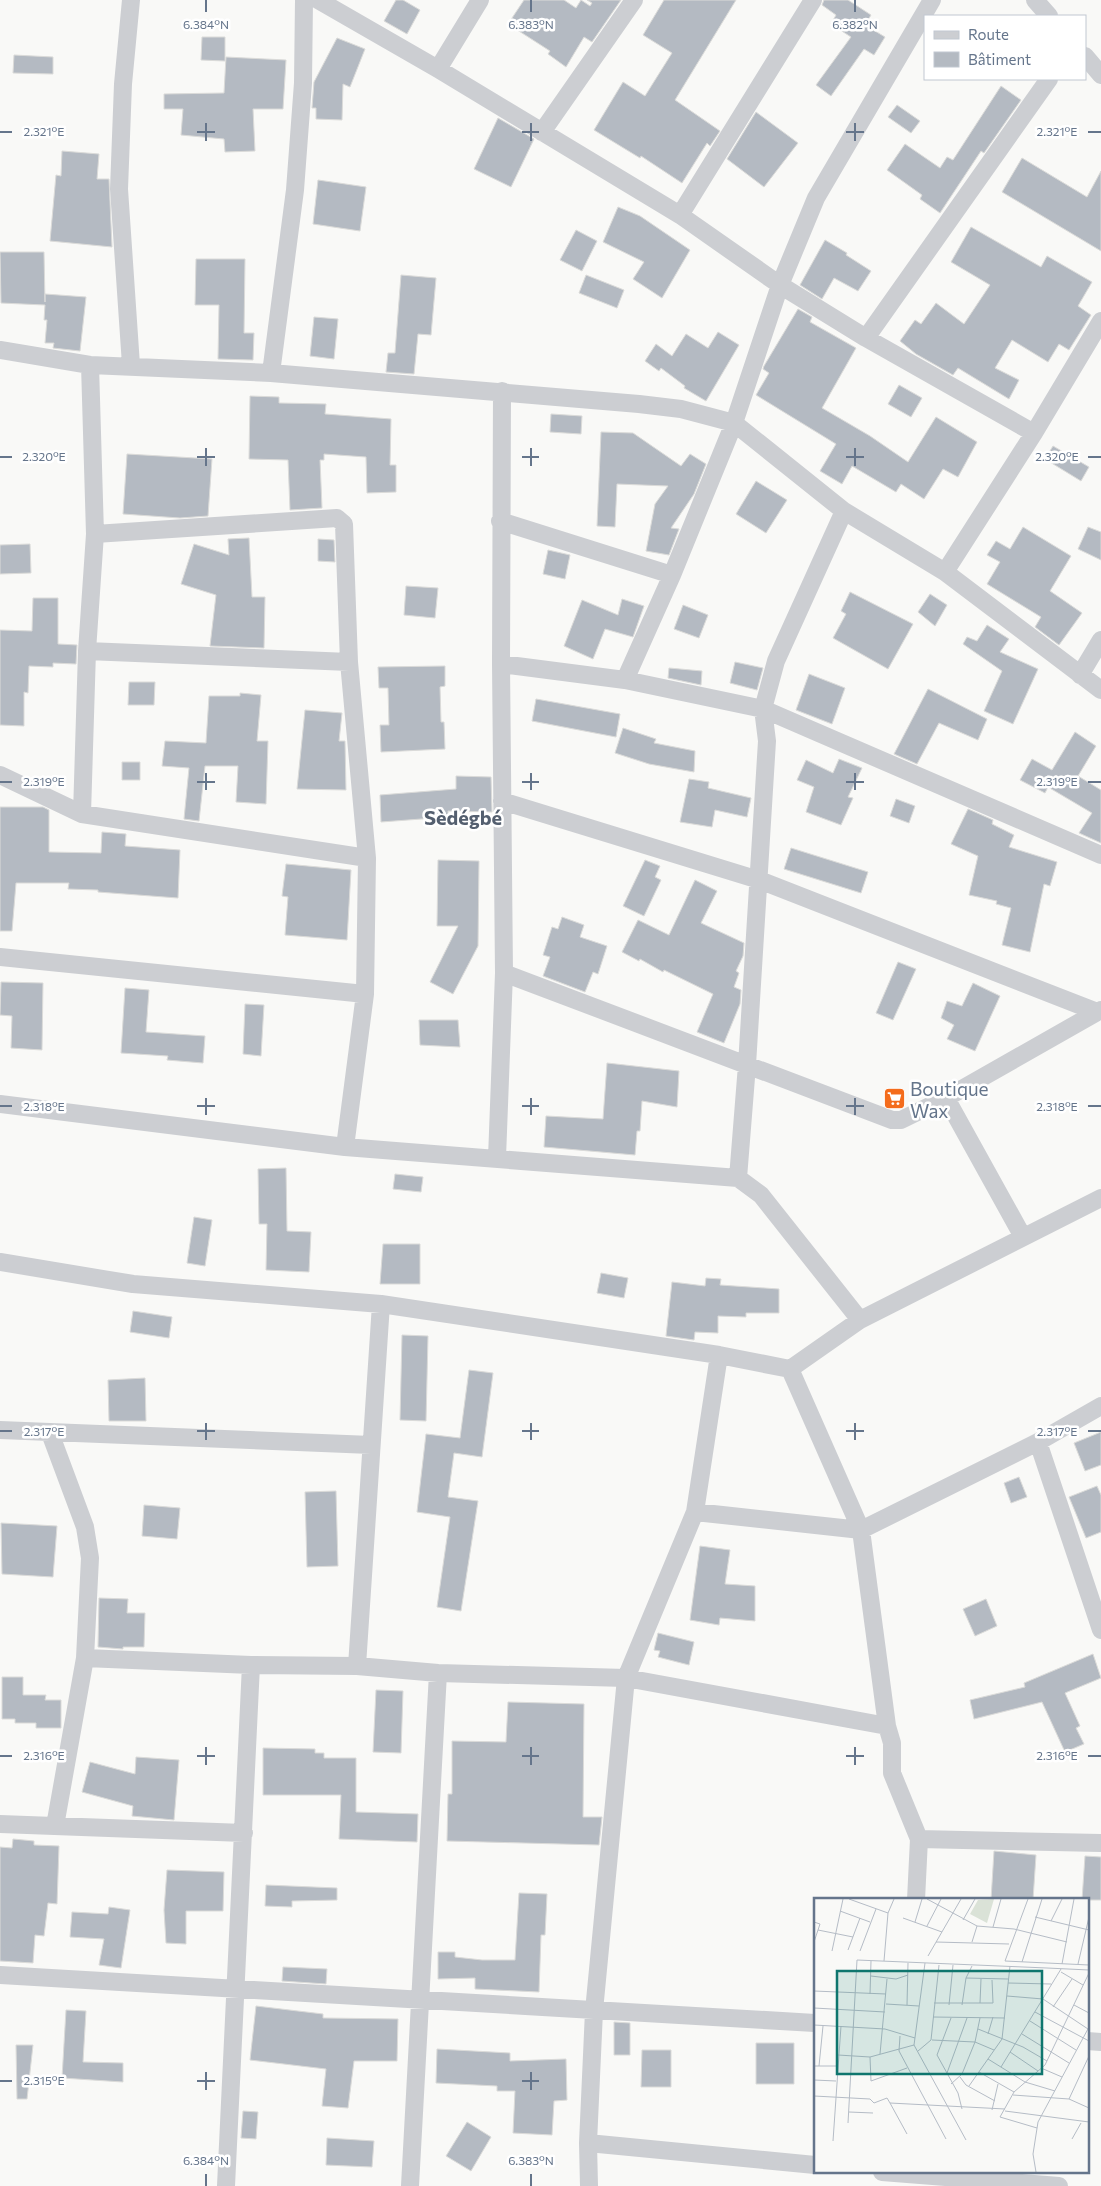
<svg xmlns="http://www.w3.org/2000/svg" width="1101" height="2186" font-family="Commissioner,sans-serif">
  <rect width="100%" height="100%" fill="#f9f9f7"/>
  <path fill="#b4bac2" stroke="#dbdbd9" d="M396,0H403L420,10L407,34L384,21Z
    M524,0H564L576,8L581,0L590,6L592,3L587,0H621L592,42L584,37L566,67L548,54L550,51L508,24Z
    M664,0H736L675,100L720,131L710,146L707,143L682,183L641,156L640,158L594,130L623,82L645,96L672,53L643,35Z
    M824,0H848L871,15L865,25L885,37L874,55L864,49L831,96L816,85L851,37L831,24L836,15L822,5Z
    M202,37H225V61L201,60Z
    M337,38L365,49L350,87L343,84L342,120L316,119V108H312L314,82Z
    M14,55L53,57V74L13,73Z
    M226,57L286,60L283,109H253L255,151L225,152L224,139L181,135L183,109H164V94L224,93Z
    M1001,86L1021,100L984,153L981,151L940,213L920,199L922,195L887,170L905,144L940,168L947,157L953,160Z
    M897,105L920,121L911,133L888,117Z
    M756,112L798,143L764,187L727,159Z
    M498,118L534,139L511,187L474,169Z
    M62,151L99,154L97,179H109L112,247L50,241L56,175L61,176Z
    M1022,158L1087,197L1101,171V251L1002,192Z
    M318,180L366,187L360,231L313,224Z
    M618,207L640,216L690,250L662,298L633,279L644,262L603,242Z
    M971,227L1041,267L1047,256L1092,282L1078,306L1091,315L1069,350L1059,344L1048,362L1012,340L995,368L1019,380L1009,399L958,368L953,375L916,354L900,341L915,320L921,324L936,303L964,324L990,285L951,262Z
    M576,230L597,241L582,271L560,260Z
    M825,240L847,253L846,255L871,271L858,291L834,278L822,299L800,285Z
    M0,252H44L45,302V294L86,297L80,351L53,348L54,343H45L47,320H44L45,305L1,303Z
    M196,259H245L244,333H254L253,360L218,359L219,305H195Z
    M401,275L436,278L431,335L418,334L414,374L386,372L388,353H395Z
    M586,275L624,290L617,308L579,293Z
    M798,309L812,317L810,322L856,348L822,408L870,436L908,462L936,417L977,442L958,477L943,469L924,499L901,484L896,492L852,466L842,484L820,471L836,444L756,395L769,373L763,369L764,366Z
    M314,317L338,319L334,359L310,356Z
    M718,332L739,345L706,401L684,388L685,386L661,368L659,371L645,361L656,344L672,356L686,334L708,348Z
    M899,385L922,398L911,417L888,404Z
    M250,396L279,397V403L326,404L325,414L391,419L390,465H396V492L367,493L366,457L324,454V460H320L322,508L290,510L288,460L249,459Z
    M551,414L582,416L581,434L550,432Z
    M601,432L633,433L681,466L690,454L706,464L694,494L671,528L679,529L669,555L646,551L655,504L668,486L617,484L615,527L597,526Z
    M1053,446L1089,467L1081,481L1045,459Z
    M127,454L212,459L208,516L180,518L123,514Z
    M756,481L787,500L766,533L736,514Z
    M1023,527L1071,556L1050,591L1082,613L1059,645L1035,627L1041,617L987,584L1000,562L987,555L996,541L1010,549Z
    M1088,527L1101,532V560L1078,549Z
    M249,538L252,597H265L264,648L210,646L216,595L181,584L194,544L229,555L228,539Z
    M318,539L334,540L335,562L318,561Z
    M30,544L31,573L0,574V545Z
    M548,550L570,555L565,579L543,574Z
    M406,586L438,588L435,618L404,615Z
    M850,592L913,624L888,669L833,638L846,614L841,611Z
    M930,594L947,605L935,626L918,612Z
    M33,598H58V644L77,645L76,664L53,663V667L29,666L28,693L24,692V726L0,725V630L32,631Z
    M622,599L644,606L633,637L605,629L593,659L564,646L582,600L618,615Z
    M683,605L708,615L699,638L674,629Z
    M987,625L1009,639L1000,652L1038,669L1013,724L984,711L1002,671L963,644L967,637L977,641Z
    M735,662L763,668L757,690L730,683Z
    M445,666V686L440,687L441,722H444L445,749L381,752L380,725H389L388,688H379L378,667Z
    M669,668L702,671L701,685L668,678Z
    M809,674L845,688L832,724L796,710Z
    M129,682H155L154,705H128Z
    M928,689L987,719L978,740L939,723L917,764L894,754Z
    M240,693L261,695L257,741H268L266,804L236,802L238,766H205L199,821L184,819L189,768L162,766L165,741L206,743L209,696H240Z
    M536,699L620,714L616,737L532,721Z
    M305,710L342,713L339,741H345L346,790L297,789Z
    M623,728L656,739L654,743L695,751L694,772L649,764L615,753Z
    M1075,732L1096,746L1078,776L1101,790V843L1079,833L1092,813L1048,787L1045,793L1020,780L1032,759L1052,770Z
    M839,759L862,768L848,797L853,798L841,825L806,812L814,787L797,780L806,760L833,773Z
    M122,762H140V780H122Z
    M456,776L491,777L492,812L448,811V817L381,822L380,795L456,789Z
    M689,779L709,782L708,788L751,798L747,817L715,810L712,827L680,822Z
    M896,799L915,806L909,823L890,816Z
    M0,807H43L49,810V852L101,853L102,832L126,834L125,846L180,850L178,898L98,892V890L68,889L69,883H16L12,931H0Z
    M968,809L993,820L992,824L1014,835L1009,847L1057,862L1050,886L1044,884L1030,952L1002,945L1011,908L996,904L997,901L969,895L978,856L951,844Z
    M791,848L868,872L861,893L784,869Z
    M438,860L479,861L478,946L453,994L430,982L458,926H437Z
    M645,860L660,866L655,877L661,880L644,916L623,906Z
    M286,864L351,870L347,940L285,935L288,897L282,896Z
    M695,880L717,891L701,923L744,943L743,956L736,971L739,973L734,987L741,990L740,1004L724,1043L697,1032L713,994L664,970L663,972L640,959L639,961L622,952L638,920L669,935Z
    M562,917L584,925L580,937L607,946L598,974L593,972L585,992L543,976L550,957L543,955L552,927L558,929Z
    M898,962L916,969L893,1020L876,1013Z
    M1,982L43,983L42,1050L11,1048L12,1016L0,1015Z
    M973,983L1000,996L975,1051L947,1039L954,1025L941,1018L947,1001L962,1006Z
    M125,988L149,990L146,1032L205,1036L203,1063L167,1060L168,1056L121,1053Z
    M245,1004L264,1005L261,1056L243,1054Z
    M419,1020H458L460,1047L420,1045Z
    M607,1063L679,1071L677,1107L642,1101L640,1131H637L635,1155L544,1147L546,1116L603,1119Z
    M286,1168L287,1231L311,1232L309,1272L266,1270L267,1224H259L258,1169Z
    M395,1174L423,1177L421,1192L393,1189Z
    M194,1217L212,1220L205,1266L187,1263Z
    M383,1244H420V1284H380Z
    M601,1273L628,1278L624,1298L597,1293Z
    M706,1278L721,1279L720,1285L779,1289V1313H746V1317L718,1316V1333L695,1332L694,1340L666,1336L672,1282L705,1286Z
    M133,1311L172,1317L169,1338L130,1332Z
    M402,1335L428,1336L426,1421L400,1420Z
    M469,1370L493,1373L482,1457L454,1453L448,1497L478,1501L461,1611L437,1607L450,1517L417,1512L426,1434L460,1438Z
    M145,1378L146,1421H109L108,1380Z
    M1101,1432V1465L1085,1471L1074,1443Z
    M1019,1477L1027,1497L1011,1503L1004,1483Z
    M1097,1486L1101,1495V1532L1086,1538L1069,1497Z
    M336,1491L338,1566L307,1567L305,1492Z
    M144,1505L180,1508L177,1539L142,1536Z
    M1,1523L57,1526L53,1577L2,1574Z
    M700,1546L730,1550L725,1584L755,1586V1621L720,1618L719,1625L690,1620Z
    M99,1598L128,1599L127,1613H145L144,1647H123V1649L98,1647Z
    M986,1599L997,1626L975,1636L963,1609Z
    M658,1633L694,1642L689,1665L658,1657L660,1651L654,1650Z
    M1093,1654L1101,1678L1065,1693L1080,1726L1076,1728L1084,1744L1065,1752L1042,1702L974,1719L970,1700L1025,1687L1024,1683Z
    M2,1677H23V1695H46L45,1700H61V1728H36V1723H15V1719H2Z
    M376,1690L403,1691L401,1753L373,1752Z
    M508,1702L584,1704L583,1817H602L599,1845L447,1841L448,1794H452V1741L506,1742Z
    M263,1748L315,1749V1753H324V1758H356V1812L418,1814L417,1842L339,1839L341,1795H263Z
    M136,1757L179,1760L174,1820L132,1816L133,1806L82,1792L90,1762L135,1774Z
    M13,1839L34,1841V1845L59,1846L57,1904L48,1903L44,1936L35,1935L33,1963L0,1961V1847L12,1848Z
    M994,1851L1036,1855L1033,1900H991Z
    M1085,1856L1101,1857V1900H1082Z
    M167,1870L224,1872L223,1911H186V1944L166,1943L164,1910Z
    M266,1885L337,1888V1900L292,1901V1907L265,1906Z
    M519,1893L547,1894L545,1935H541L539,1992L475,1989V1978L438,1979V1952H455V1957L482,1960H515Z
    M109,1907L130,1910L121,1968L99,1965L104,1939L70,1937L72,1912L108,1914Z
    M283,1967L327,1969L326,1984L282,1981Z
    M256,2006L323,2014V2018L398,2019L397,2061H354L348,2108L322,2106L326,2069L250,2060Z
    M66,2010L86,2011L83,2062L123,2063V2082L62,2078Z
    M614,2022L630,2023V2055H614Z
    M756,2043H794V2084H756Z
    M16,2045H33L27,2099H17Z
    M437,2049L510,2053V2061L566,2059L567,2100L554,2101L552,2135L513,2133L515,2091H497V2086L436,2083Z
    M642,2050H671V2087H641Z
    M243,2111L258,2112L256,2139L241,2138Z
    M467,2122L491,2137L471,2171L446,2156Z
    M327,2138L374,2141L372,2167L326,2165Z"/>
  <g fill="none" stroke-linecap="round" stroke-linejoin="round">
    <path stroke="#ccced2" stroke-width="18" d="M318,0L438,69L680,215L780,285L866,338L1034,433
      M1035,0L1049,16
      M1085,56L1101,75
      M438,69L480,0
      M542,132L634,0
      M680,215L813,0
      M866,338L1049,79
      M0,350L90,365L271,373L639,404L681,409L734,423L844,511L945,572L1101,690
      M131,365L119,189L123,84L131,0
      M271,373L295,190L303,83L304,0
      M500,521L672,575
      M95,534L337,518L344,524L349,662L367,858L365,994L345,1147
      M945,572L1034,433L1101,321
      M87,651L349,662
      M501,664L625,680L763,709L1101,855
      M1080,675L1101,640
      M625,680L672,575L734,423L780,285L816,198L932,0
      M0,775L82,814L367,858
      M502,801L759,880L1097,1012
      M82,814L87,651L95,534L90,365
      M0,957L365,994
      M504,973L892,1120H901L946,1098L1101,1010
      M946,1098L1023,1237
      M0,1104L345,1147L738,1178L761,1195L860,1320
      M497,1158L504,973L501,664L502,391
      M738,1178L747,1065L767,741L763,709L776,661L844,511
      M0,1262L133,1284L381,1304L719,1355L790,1369L860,1320L1101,1198
      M790,1369L861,1530L887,1726L892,1743V1773L919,1839L916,1900
      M0,1430L371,1445
      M50,1433L85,1527L90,1558L85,1658L55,1826
      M1038,1442L1101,1630
      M695,1512L861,1530L1038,1442L1101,1406
      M85,1658L251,1665L357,1666L438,1673L626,1678L887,1726
      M357,1666L381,1304
      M0,1824L244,1833
      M919,1839L1101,1843
      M0,1975L815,2023
      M1087,2041L1101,2042
      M588,2143L815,2165
      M882,2172L1059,2186
      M226,2186C233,2012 244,1839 251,1665
      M410,2186L438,1673
      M589,2186L588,2143L594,2011L626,1678L695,1512L719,1355"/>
  </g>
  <path fill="none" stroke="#65758b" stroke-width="2" d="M206,0V12M531,0V12M855,0V12M206,123V141M531,123V141M855,123V141M0,132H12M197,132H215M522,132H539M846,132H864M1088,132H1101M206,448V466M531,448V466M855,448V466M0,457H12M197,457H215M522,457H539M846,457H864M1088,457H1101M206,773V790M531,773V790M855,773V790M0,782H12M197,782H215M522,782H539M846,782H864M1088,782H1101M206,1098V1115M531,1098V1115M855,1098V1115M0,1106H12M197,1106H215M522,1106H539M846,1106H864M1088,1106H1101M206,1423V1440M531,1423V1440M855,1423V1440M0,1431H12M197,1431H215M522,1431H539M846,1431H864M1088,1431H1101M206,1747V1765M531,1747V1765M855,1747V1765M0,1756H12M197,1756H215M522,1756H539M846,1756H864M1088,1756H1101M206,2072V2090M531,2072V2090M0,2081H12M197,2081H215M522,2081H539M206,2174V2186M531,2174V2186"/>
  <defs>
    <symbol id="supermarket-square" viewBox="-11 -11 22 22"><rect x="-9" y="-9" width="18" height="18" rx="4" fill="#f46c1c" stroke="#fff"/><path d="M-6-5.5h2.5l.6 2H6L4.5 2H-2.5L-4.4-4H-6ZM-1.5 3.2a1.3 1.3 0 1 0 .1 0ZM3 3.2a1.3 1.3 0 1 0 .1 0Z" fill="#fff"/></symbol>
  </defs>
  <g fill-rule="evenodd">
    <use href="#supermarket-square" x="882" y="1086" width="25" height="25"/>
  </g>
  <g text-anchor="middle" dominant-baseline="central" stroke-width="5" stroke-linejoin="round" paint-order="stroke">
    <g font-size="19" fill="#65758b" stroke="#fff" text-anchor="start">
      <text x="910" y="1088">Boutique<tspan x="910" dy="22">Wax</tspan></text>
    </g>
    <g font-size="20" font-weight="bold" fill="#545f6f" stroke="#fff">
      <text x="463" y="817">Sèdégbé</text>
    </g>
  </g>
  <g transform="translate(814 1898)">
    <rect width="275" height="275" fill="#f9f9f7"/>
    <path d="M180,1L173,25L156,16L164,2Z" fill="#dae2d7"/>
    <path fill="none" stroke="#b5bcc6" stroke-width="1" d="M35,1L74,15M113,1L163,28L200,31L253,44M26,13L56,24M221,19L275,32M89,20L128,34M149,22L161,1M237,23L248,1M0,24L6,26L0,44M101,24L108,1M113,28L127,1M179,29L187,1M4,32L39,39M122,44L195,46M158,44L163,28M34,52L46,20M18,53L29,1M46,53L62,11M114,58L147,1M70,63L74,15L80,1M191,63L214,1M191,63L275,67M208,64L228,1M111,65L100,147L152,242M248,66L260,1M264,66L275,19M233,70L275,72M247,74L269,87M57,78L82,81L94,77M152,80L194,81M194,85L237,86M0,93L72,96M56,96L57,63M193,98L229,101L274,131M120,105H179L178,82M166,105L167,81M72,106L105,108M93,107L94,65M135,107L139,67M148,107L152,80L158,68M260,107L275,115M239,109L258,81M0,110L71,114M221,114L275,143M119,119L191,120M137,120L123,157L144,195L148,211M216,123L262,152M0,127L71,131L101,140M164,131L209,149L233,163M174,136L179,119M208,136L255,165M86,138L85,153L132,241M118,142L161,144L180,152M104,153L117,142L125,67M196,154L224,173M66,156L73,81M24,157L56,159L100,147M56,159L57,183L93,170M174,161L211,184L241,193M0,168H23M5,168L9,128M187,169L247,71M227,170L248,179M165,174L200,194M133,175L153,120M146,179L152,187L181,203M0,182L22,183M137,186L148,176L161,144L166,120M155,188L188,141L196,68M199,197L255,201L275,210M0,198L56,201L60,205L73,200L76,205L191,211M255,201L275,158M76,205L93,236M178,212L184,186M191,213L275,224M35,214L59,215M34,225L43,62L233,70M223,230L186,219L200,194L231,167L275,75M258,241L267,225M19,243L27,128M222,274L219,256L224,224L275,129"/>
    <path fill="#0f766e" fill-opacity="0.15" stroke="#0f766e" stroke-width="2.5" d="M23,73H228V176H23Z"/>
    <rect width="275" height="275" fill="none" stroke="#65758b" stroke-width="2.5"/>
  </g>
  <g font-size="12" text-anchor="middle" fill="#65758b" stroke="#fff" stroke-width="5" stroke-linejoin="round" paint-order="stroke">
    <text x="206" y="29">6.384°N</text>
    <text x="531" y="29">6.383°N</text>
    <text x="855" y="29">6.382°N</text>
    <text x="1057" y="136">2.321°E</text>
    <text x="44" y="136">2.321°E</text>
    <text x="1057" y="461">2.320°E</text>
    <text x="44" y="461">2.320°E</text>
    <text x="1057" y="786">2.319°E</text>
    <text x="44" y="786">2.319°E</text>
    <text x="1057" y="1111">2.318°E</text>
    <text x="44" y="1111">2.318°E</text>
    <text x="44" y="1436">2.317°E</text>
    <text x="1057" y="1436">2.317°E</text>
    <text x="44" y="1760">2.316°E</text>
    <text x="1057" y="1760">2.316°E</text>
    <text x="44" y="2085">2.315°E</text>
    <text x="206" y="2165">6.384°N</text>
    <text x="531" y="2165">6.383°N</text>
  </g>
  <rect x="924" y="15" width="162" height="65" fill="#ffffff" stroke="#c1c8d1"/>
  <rect x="934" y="31" width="25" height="8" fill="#ccced2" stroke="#c1c8d1"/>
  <text x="968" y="40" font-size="15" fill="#65758b">Route</text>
  <rect x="934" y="52" width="25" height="15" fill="#b4bac2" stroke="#c1c8d1"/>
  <text x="968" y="65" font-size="15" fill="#65758b">Bâtiment</text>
</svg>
